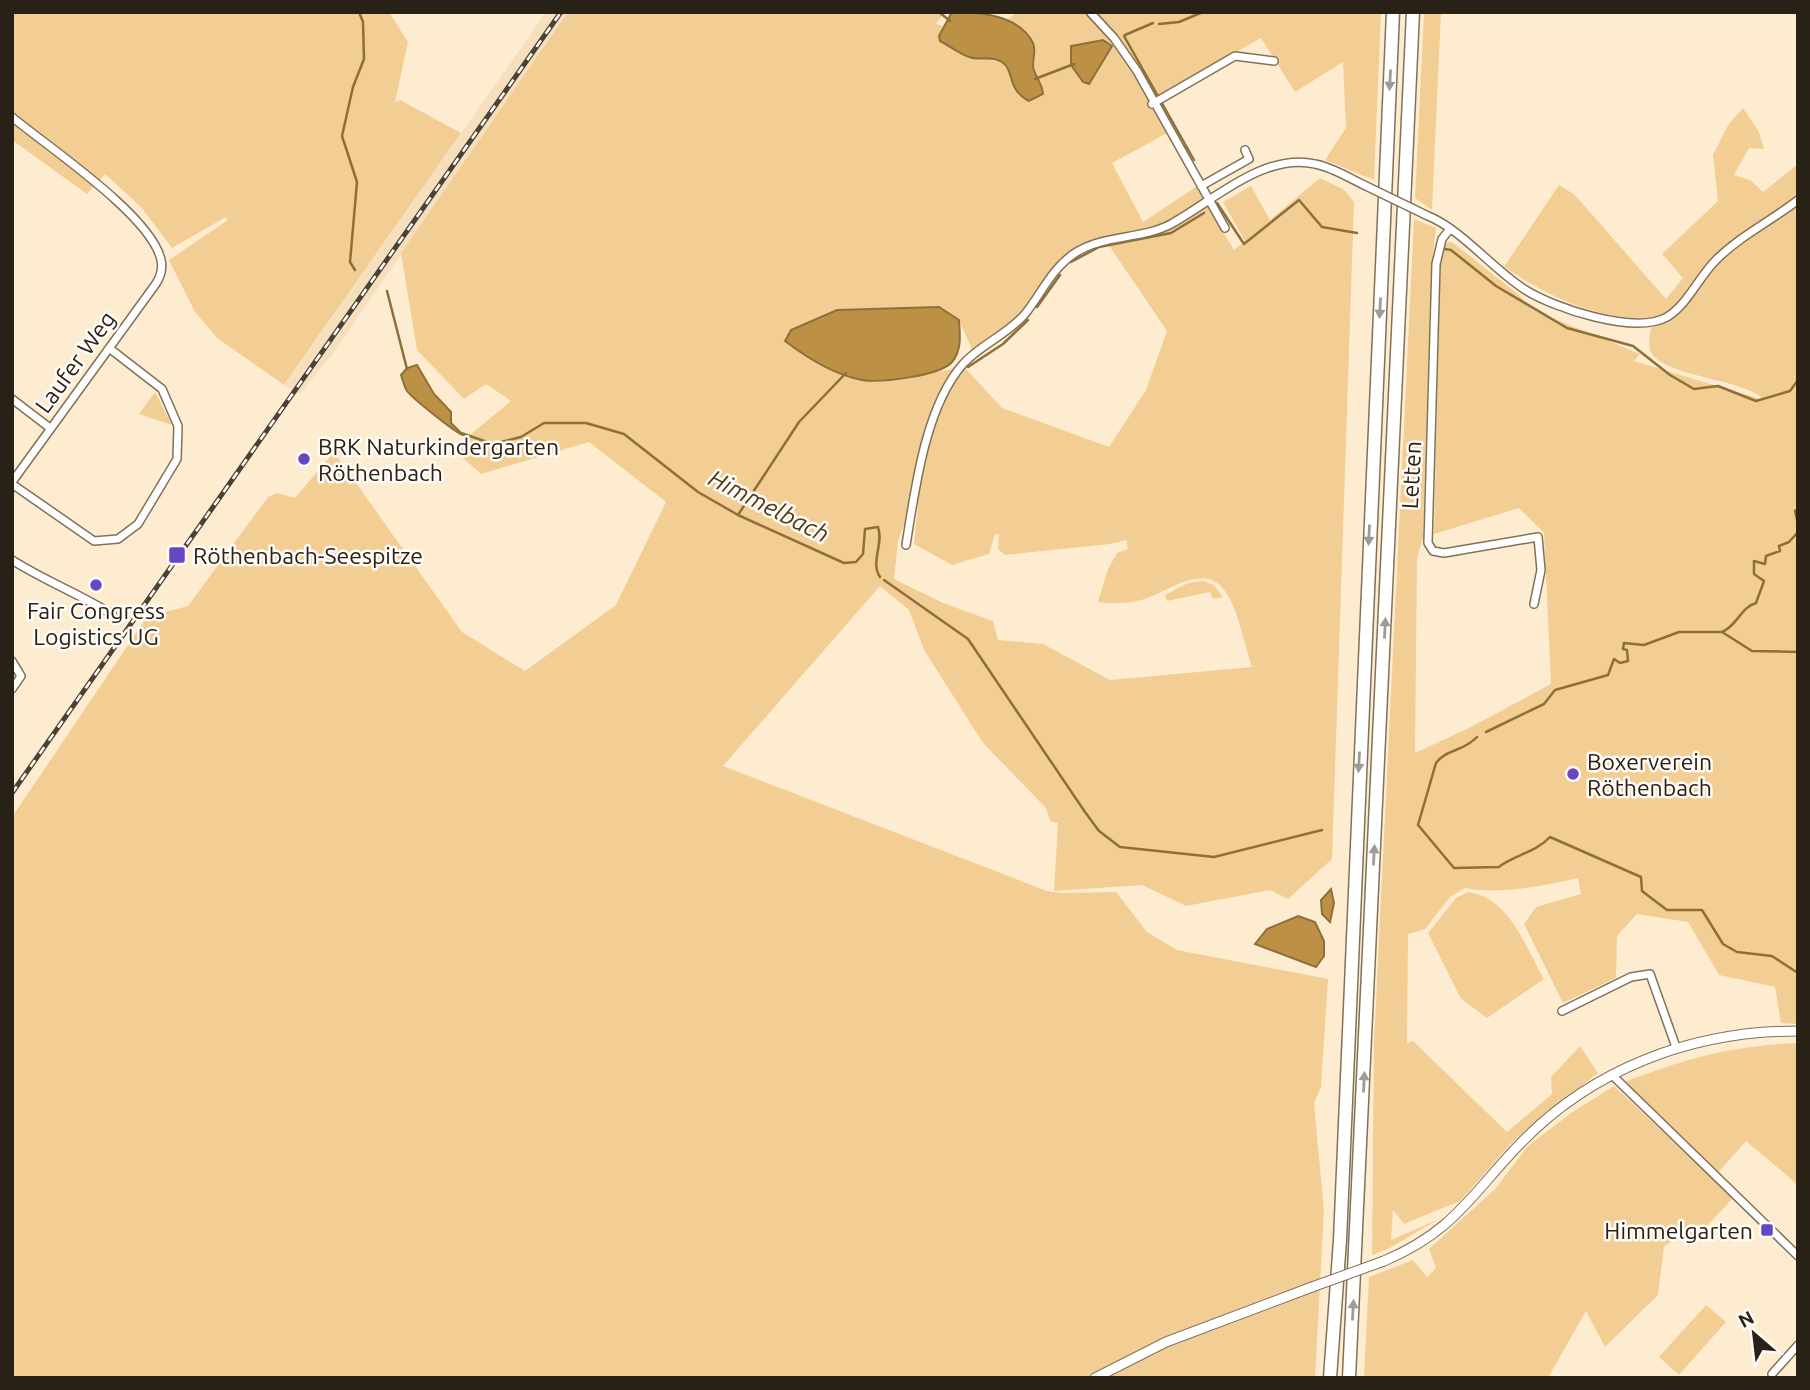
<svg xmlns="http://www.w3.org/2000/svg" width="1810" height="1390" font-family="Ubuntu,sans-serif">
  <rect width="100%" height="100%" fill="#feecd0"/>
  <path fill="#f5dfbd" d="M546,12H568L332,355L300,394L284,386Z"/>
  <path fill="#f3ce94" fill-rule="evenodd" d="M12,12H392L391,15L408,42L395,102L400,100L461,133L284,385L217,338L195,312L169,260L228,220L226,217L172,248L141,207L105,174L87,194L12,140Z
    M568,12H945L936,24L943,26L939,36C951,43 962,51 975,56C994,66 1007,51 1011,83H1042C1032,70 1036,65 1034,50C1032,38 1017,24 1007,20L1017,12H1381L1374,180L1325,160L1346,128L1343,62L1295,92L1261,38L1154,98L1171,131L1112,163L1143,222L1196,187L1234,250L1245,241L1223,202L1251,186L1270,220L1320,178L1343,189L1354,202L1332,859L1288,899L1270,890L1186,906L1142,885L1054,891L1058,823L1050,821L1046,808L983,743L924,650L909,610L880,586L723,766L1047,891L1062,893L1116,892L1147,932L1177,950L1328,979L1321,1087L1314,1103L1324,1211L1315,1378H12V817L147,617L188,606L268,497L277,493L295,498L334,452L462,632L525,671L616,605L666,502L589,442L481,474L453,449L511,401L486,384L464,399L417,350L401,253ZM1103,40L1095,74L1086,44ZM1095,239L1110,247L1167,331L1146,390L1109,447L1002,408L965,368C940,369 919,378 895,380C855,384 816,365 785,341V336L959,320L973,352C991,339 1010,328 1024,311C1051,279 1054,260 1095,239ZM912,501L918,504L914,544L952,565L989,554L995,534L999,535L998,549L1005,555L1110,544L1126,540L1128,549L1117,553L1108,569L1098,602C1113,604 1126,604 1141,600C1165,594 1204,560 1225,591C1239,611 1244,644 1252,667L1110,680L1043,644L998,640L993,621L943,603L894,579L898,541Z
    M1424,12H1441L1432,210L1415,198Z
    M1743,108L1759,132L1764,149L1749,148L1734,175L1750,180L1763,192L1798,164V1024L1781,1023L1775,987L1719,975L1688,922L1637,914L1617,936L1616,978L1563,1003L1524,924L1536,907L1581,894L1578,878C1540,886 1504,895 1465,888L1450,897L1425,929L1408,934L1407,1043L1413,1041L1507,1132L1552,1094L1551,1077L1580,1046L1598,1073L1516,1138L1460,1201L1404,1224L1393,1210L1391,1240L1439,1219L1388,1249L1372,1255L1374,1043L1414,219L1436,228L1431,269L1423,538L1417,558L1415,753L1469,728L1551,684L1544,533L1519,508L1434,534L1440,271L1444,243L1452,242L1519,295L1533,310L1640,354L1634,361L1764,400C1748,379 1659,377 1650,350C1648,344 1650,335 1651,328L1659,325V317C1603,323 1549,297 1504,267L1559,185L1575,195L1666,299L1683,278L1662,254L1718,201L1713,155L1728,125Z
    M155,392L172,425L139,414Z
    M1203,581L1214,585L1223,597L1213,599L1210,592L1167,601L1165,595L1188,583Z
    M1468,892C1509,897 1525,946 1544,979L1487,1018L1461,999L1428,933L1456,898Z
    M1798,1043V1185L1746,1141L1717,1174L1624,1082C1684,1059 1733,1045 1798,1043Z
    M1614,1086L1733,1198L1695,1239L1681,1233L1664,1247L1658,1295L1605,1347L1586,1311L1548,1378H1364L1369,1277L1413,1260L1427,1277L1436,1268L1429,1249L1495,1189L1528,1146L1571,1113Z
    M1706,1305L1726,1322L1679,1375L1659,1357Z"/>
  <path fill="#bc9146" stroke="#8f6f38" stroke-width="2" d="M952,12C981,12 1019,15 1033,43C1037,51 1031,62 1034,70C1037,80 1042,83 1043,94L1029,101C1006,89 1015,71 1002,62C992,55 980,61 969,57C960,54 950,46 940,41L939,36Z
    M1103,40L1112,46L1089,84L1083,82L1071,65V46Z
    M939,307L959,320C960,335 962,350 952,362C940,376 880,383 862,380C835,375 806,357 785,341L791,330L837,310Z
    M417,365L434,394L451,412V423L463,435C457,434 412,398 407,391C404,386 403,381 401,375L407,368Z
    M1331,889L1334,903L1330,922L1322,914L1321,900Z
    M1298,916L1315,922L1324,941V956L1316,967L1255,944L1267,929Z"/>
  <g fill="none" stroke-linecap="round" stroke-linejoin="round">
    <path stroke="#8f6f38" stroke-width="2.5" d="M939,12L950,21
      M1159,24L1179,22L1203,12
      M1125,35L1153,23
      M1124,36L1194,160
      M1035,79L1074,64
      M1217,203L1244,244L1299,200L1322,227L1357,233
      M1445,249L1451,250L1496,286L1567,328L1633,346L1670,375L1694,389L1718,386L1756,401L1790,391L1798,380
      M1071,262L1099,247L1171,233L1204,213
      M355,270L350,262L357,182L342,136L353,87L364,59L363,22L359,12
      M387,291L407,369
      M1037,307L1060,275
      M968,367L1003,344L1028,320
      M461,433L493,444L521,437L544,423H586L624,434L698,492L738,515L844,563L856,562L863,554L865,529L878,527C884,544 870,562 880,577
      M1798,509L1795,511L1798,524
      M738,515L799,422L846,373
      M884,580L968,639L1085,812L1099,831L1120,847L1214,857L1322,830
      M1722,632C1737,626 1741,607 1756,603L1764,581L1754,574V561L1765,564L1766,556L1780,551L1779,546L1789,542L1798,532
      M1486,732L1544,704L1555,690L1608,675L1614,659L1620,663L1628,661L1627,650L1623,649L1624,643L1644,645L1679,632H1722L1752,651L1798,652
      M1477,737C1463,752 1446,749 1436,763L1418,825L1454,868L1499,867
      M1500,866C1517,854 1536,852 1550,837L1641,877L1642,891L1667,910H1702L1723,944L1737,952L1772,956L1798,973"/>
    <defs>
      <path id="minor" d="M1090,12L1114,38L1137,71L1225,228
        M1152,104L1235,56L1274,61
        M12,117C48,147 152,216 161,260C163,269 160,278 155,285L12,482
        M1201,186L1249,159L1245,150
        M1426,215C1463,230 1490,267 1524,289C1553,308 1635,335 1667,317C1688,304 1698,278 1716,260C1740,236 1771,221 1798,200
        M1450,229L1442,239L1436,264L1428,543L1433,551L1444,553L1538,537L1541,570L1534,604
        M12,399L50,428
        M12,484L94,541L118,539L138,524L177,459L178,426L162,389L109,348
        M906,545C915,490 925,407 963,364C981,344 1007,335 1025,314C1042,293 1051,269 1075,253C1104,234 1141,240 1171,224C1213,201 1264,152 1315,164C1332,167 1349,178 1364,185
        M12,560C45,581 80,594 113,615
        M12,661L21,676L12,689
        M1562,1011L1631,977L1650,974L1676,1047
        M1612,1075L1798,1256
        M1772,1374L1798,1345"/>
      <path id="tertiary" d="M1384,1261C1452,1232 1468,1199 1516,1148C1590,1069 1691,1031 1798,1031
        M1095,1378L1166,1342L1312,1287"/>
      <path id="motorway" d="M1330,1378L1340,1240L1393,12
        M1349,1378L1413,12"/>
    </defs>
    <use href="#minor" stroke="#817159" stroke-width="10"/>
    <use href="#tertiary" stroke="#817159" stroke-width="11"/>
    <use href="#motorway" stroke="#817159" stroke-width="15"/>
    <use href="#minor" stroke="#fff" stroke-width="7"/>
    <use href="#tertiary" stroke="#fff" stroke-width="9"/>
    <use href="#motorway" stroke="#fff" stroke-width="12"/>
    <defs>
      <path id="rail" d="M12,793L561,12"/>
    </defs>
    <use href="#rail" stroke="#4a4234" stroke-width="5"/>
    <use href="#rail" stroke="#fffbf6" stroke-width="2.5" stroke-dasharray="8" stroke-linecap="butt"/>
    <defs>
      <path id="minor-bridge" d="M1364,185L1426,215"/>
      <path id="tertiary-bridge" d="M1312,1287L1384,1261"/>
    </defs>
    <use href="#minor-bridge" stroke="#817159" stroke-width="10" stroke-linecap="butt"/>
    <use href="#tertiary-bridge" stroke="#817159" stroke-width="11" stroke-linecap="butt"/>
    <use href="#minor-bridge" stroke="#fff" stroke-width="7"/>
    <use href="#tertiary-bridge" stroke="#fff" stroke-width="9"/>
  </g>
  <defs><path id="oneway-solid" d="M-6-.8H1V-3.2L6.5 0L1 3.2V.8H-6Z" transform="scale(1.75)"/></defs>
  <g fill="#9e9b96">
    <use href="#oneway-solid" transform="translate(1390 80) rotate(93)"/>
    <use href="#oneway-solid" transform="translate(1380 308) rotate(93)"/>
    <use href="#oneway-solid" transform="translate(1369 535) rotate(93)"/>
    <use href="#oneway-solid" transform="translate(1385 628) rotate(-87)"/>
    <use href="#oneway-solid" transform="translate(1359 762) rotate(93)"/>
    <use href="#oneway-solid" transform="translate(1374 855) rotate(-87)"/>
    <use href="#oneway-solid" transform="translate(1364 1082) rotate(-87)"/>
    <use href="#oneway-solid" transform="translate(1353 1310) rotate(-87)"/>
  </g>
  <g fill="#6548c1" stroke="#fffbf6" stroke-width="2.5">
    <circle cx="304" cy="459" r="7"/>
    <rect x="168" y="546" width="18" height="18" rx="3.5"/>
    <circle cx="96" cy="585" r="7"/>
    <circle cx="1573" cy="774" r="7"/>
    <rect x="1760" y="1223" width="14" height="14" rx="3.5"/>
  </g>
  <g text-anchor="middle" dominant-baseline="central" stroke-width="5" stroke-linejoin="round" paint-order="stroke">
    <g font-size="23" fill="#272116" stroke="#fffbf6">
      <text transform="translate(75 362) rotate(-54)">Laufer Weg</text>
      <text transform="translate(1411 475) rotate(-87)">Letten</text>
    </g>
    <g font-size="23" fill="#272116" stroke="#fffbf6" text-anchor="start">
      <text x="318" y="446">BRK Naturkindergarten<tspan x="318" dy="26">Röthenbach</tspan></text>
      <text x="193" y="555">Röthenbach-Seespitze</text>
      <text x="96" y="610" text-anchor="middle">Fair Congress<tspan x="96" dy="26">Logistics UG</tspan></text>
      <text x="1587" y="761">Boxerverein<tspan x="1587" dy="26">Röthenbach</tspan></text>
      <text x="1753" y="1230" text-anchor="end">Himmelgarten</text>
    </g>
    <g font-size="24" font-style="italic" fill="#4e3b1b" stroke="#fffbf6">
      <text transform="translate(769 506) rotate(27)">Himmelbach</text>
    </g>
  </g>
  <rect width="1810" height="1390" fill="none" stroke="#272116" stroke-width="28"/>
  <g transform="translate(1754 1334) rotate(332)" stroke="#fffbf6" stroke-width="5" paint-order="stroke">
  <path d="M0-5L12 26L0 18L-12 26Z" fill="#272116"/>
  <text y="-10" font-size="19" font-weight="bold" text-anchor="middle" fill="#272116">N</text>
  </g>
</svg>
